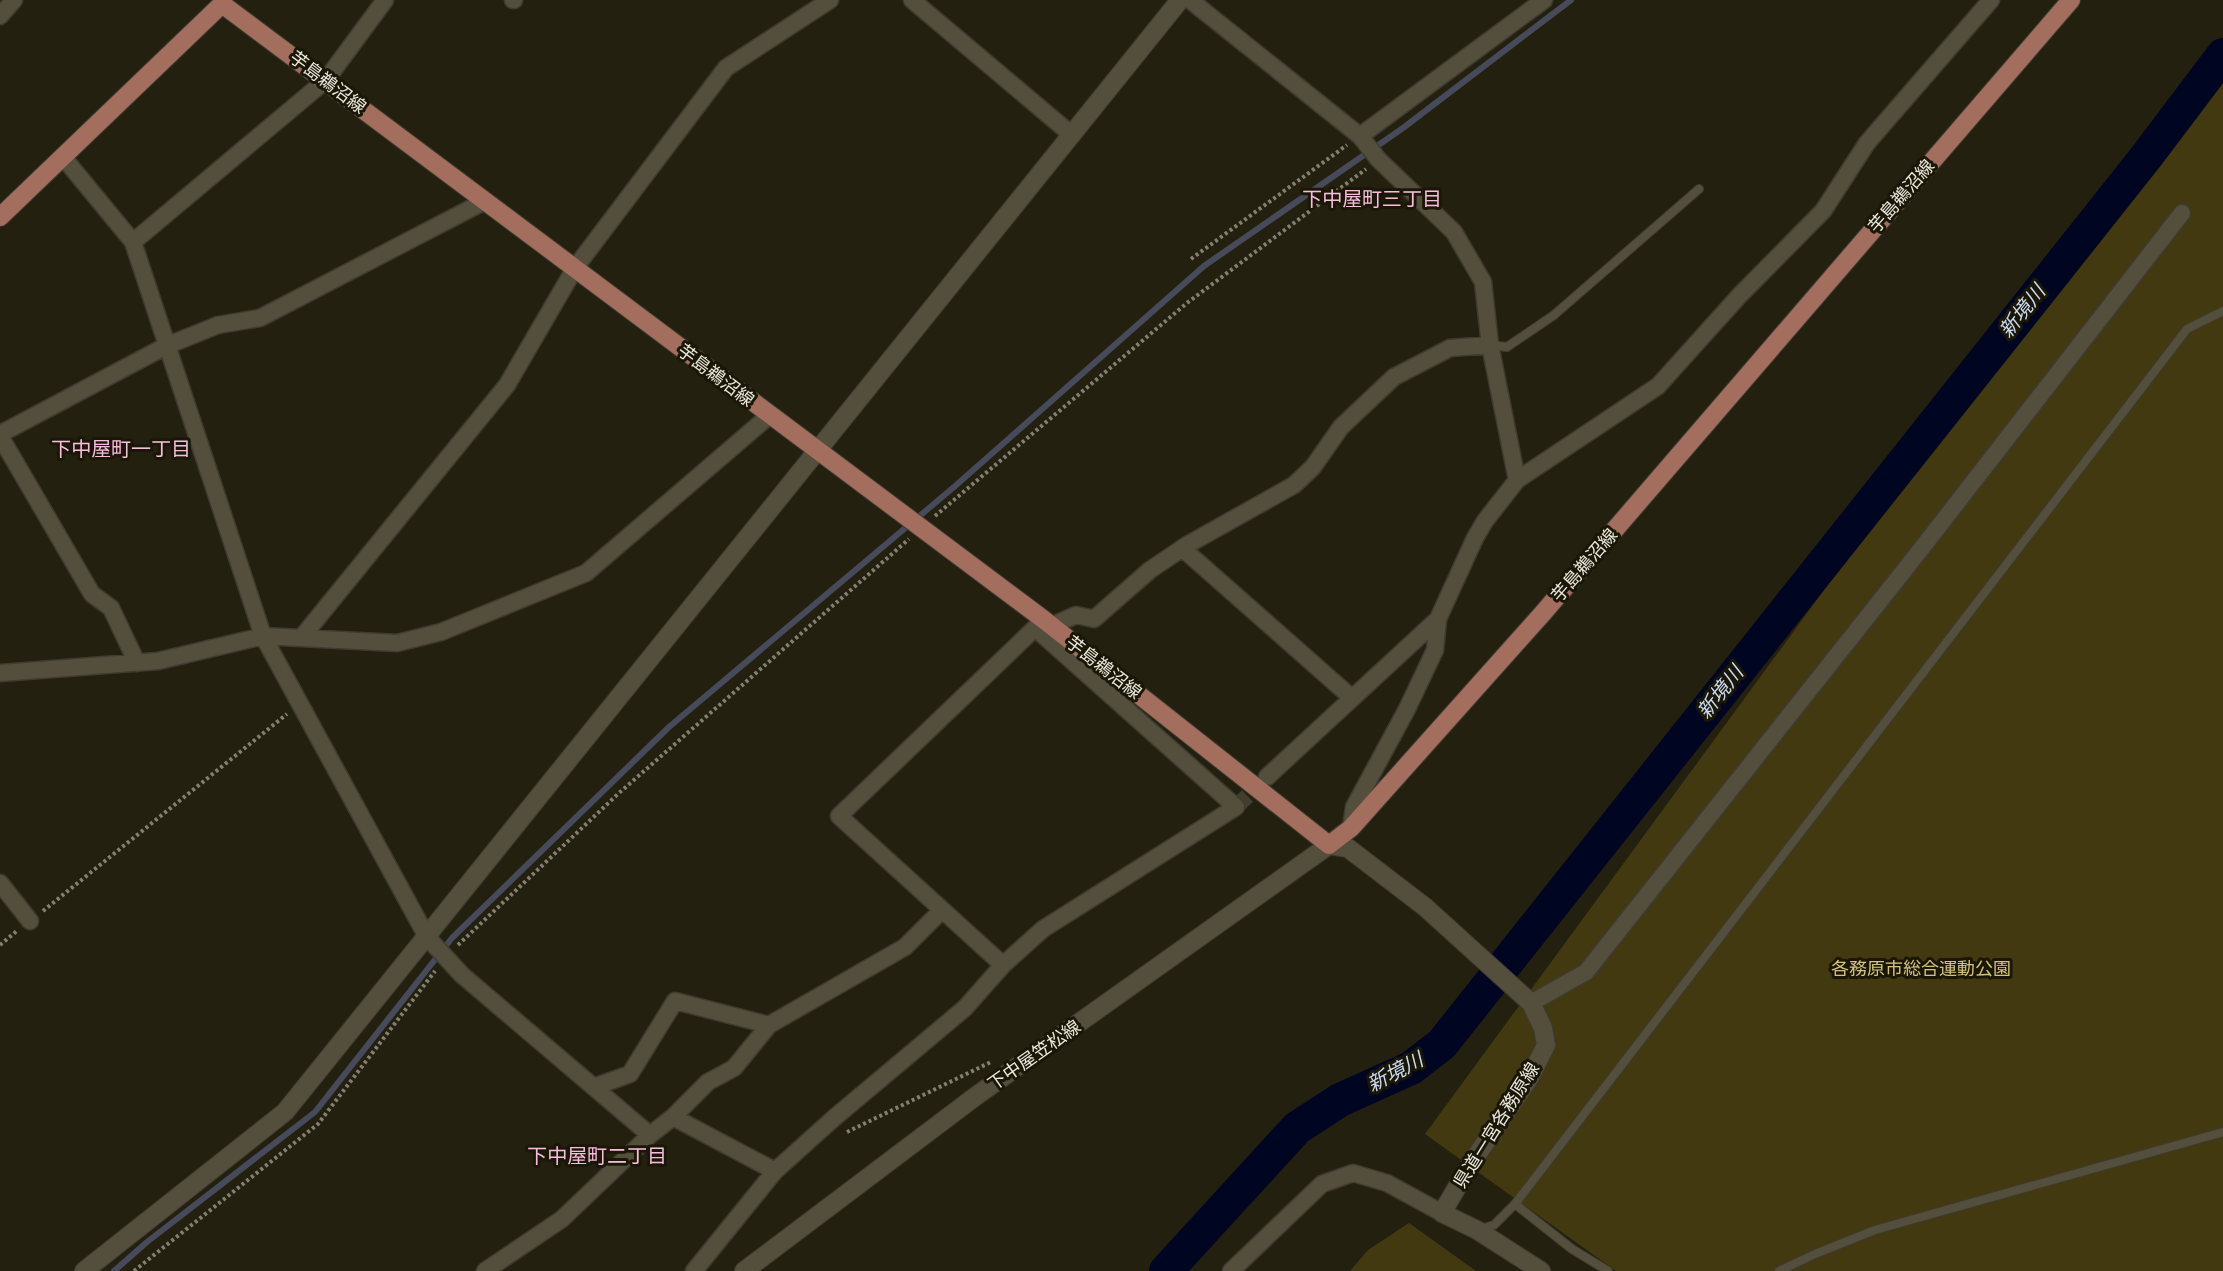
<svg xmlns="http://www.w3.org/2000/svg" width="2223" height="1271" font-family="Poppins,'Noto Sans JP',sans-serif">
  <rect width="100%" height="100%" fill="#242010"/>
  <path fill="#423911" d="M2223,46V1271H1616L1425,1134Z
    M1409,1223L1476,1271H1350L1368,1250Z"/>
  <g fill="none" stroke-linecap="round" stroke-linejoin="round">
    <path stroke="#464a5a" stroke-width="6" d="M114,1271L147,1242L315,1112L452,938L669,727L954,487L1204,266L1403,128L1571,0"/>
    <path stroke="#000621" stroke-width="34" d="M1166,1271L1297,1128L1340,1100L1411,1068L1442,1044L2146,157L2223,55"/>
    <path stroke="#423e2f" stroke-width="16" stroke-dasharray="16 8" stroke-linecap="butt" d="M1236,807L1264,780"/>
    <defs>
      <path id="service" d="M1490,345L1507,347L1554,315L1699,189
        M1515,1204L1572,1249L1608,1271
        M1481,1229L1494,1225L1515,1204L2187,329L2223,311
        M1779,1271L1815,1254L1875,1230L2223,1132"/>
      <path id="minor" d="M513,0H514
        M912,0L1072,135
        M1190,0L1360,136L1378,159L1454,232L1483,282L1490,345L1517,480
        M0,16L14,0
        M1360,136L1544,0
        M63,157L133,242L263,636L427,937L462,975L650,1135
        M133,242L326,80L385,0
        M0,434L166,346L218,325L260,318L485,201
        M0,436L92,594L111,608L137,663
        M1182,548L1352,698
        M1051,626L1076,615L1094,619L1150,570L1187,545L1294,485L1313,467L1341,427L1394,377L1450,348L1490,345
        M302,637L507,385L575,268L726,68L830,0
        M0,673L158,661L263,636L397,643L441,632L586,573L770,415
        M1267,777L1438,619
        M1351,828L1354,807L1407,709L1435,650L1438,619L1475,538L1485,521L1517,480L1658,386L1739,296L1823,211L1867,143L1991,0
        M0,883L30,921
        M1531,1003L1586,972L1918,553L2182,213
        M594,1087L630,1074L675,1001L769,1025
        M673,1117L708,1082L734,1068L769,1025L905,947L942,910
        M485,1271L562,1219L650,1135L673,1117L775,1171L834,1118L965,1008L1003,965L1043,929L1236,807L1035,628L839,816L1003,965
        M694,1271L775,1171
        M1231,1271L1322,1184L1353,1173L1387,1183L1442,1213"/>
      <path id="tertiary" d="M84,1271L285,1112L1180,0"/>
      <path id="secondary" d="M744,1271L976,1096L1329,845L1348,848L1425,907L1531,1003L1543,1028L1546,1045L1530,1077L1470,1165L1442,1213L1477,1230L1541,1271"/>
      <path id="primary" d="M0,217L222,4L1043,619L1329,845L1351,828L1543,613L2071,0"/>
    </defs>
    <use href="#service" stroke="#3f3b31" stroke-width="10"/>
    <use href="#minor" stroke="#3f3b31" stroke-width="19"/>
    <use href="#tertiary" stroke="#3f3b31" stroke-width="20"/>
    <use href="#secondary" stroke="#3f3b31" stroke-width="20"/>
    <use href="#primary" stroke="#3f3b31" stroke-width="20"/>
    <path stroke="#837f72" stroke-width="4" stroke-dasharray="3 3" stroke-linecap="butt" d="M1191,259L1347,145
      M935,516L1187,303L1366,169
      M43,911L287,714
      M0,945L18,930
      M458,945L619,793L909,539
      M847,1132L991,1062
      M134,1271L318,1124L435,971"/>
    <use href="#service" stroke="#544f3d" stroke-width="8"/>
    <use href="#minor" stroke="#544f3d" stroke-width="16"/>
    <use href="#tertiary" stroke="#544f3d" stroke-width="18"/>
    <use href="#secondary" stroke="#544f3d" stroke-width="18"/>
    <use href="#primary" stroke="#a46e5f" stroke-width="18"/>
  </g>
  <g text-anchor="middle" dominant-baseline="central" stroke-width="6" stroke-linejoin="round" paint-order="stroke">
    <g font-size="18" fill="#ebe8de" stroke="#1b1707">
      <text transform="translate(328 82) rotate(37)">芋島鵜沼線</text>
      <text transform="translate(1901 196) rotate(-49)">芋島鵜沼線</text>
      <text transform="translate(716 375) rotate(37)">芋島鵜沼線</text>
      <text transform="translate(1584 565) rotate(-49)">芋島鵜沼線</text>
      <text transform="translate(1104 667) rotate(38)">芋島鵜沼線</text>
      <text transform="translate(1034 1055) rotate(-35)">下中屋笠松線</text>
      <text transform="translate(1496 1125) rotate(-58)">県道一宮各務原線</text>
    </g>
    <g font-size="18" fill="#d4c27c" stroke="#1b1707">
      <text x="1921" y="968">各務原市総合運動公園</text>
    </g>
    <g font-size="20" fill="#f8bdde" stroke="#1b1707">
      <text x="1372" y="199">下中屋町三丁目</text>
      <text x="121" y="449">下中屋町一丁目</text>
      <text x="597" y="1156">下中屋町二丁目</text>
    </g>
    <g font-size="20" font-style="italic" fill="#ccdcf4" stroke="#1b1707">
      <text transform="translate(2022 311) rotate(-52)">新境川</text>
      <text transform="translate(1720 692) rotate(-52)">新境川</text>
      <text transform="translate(1395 1072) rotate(-28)">新境川</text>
    </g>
  </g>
</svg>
